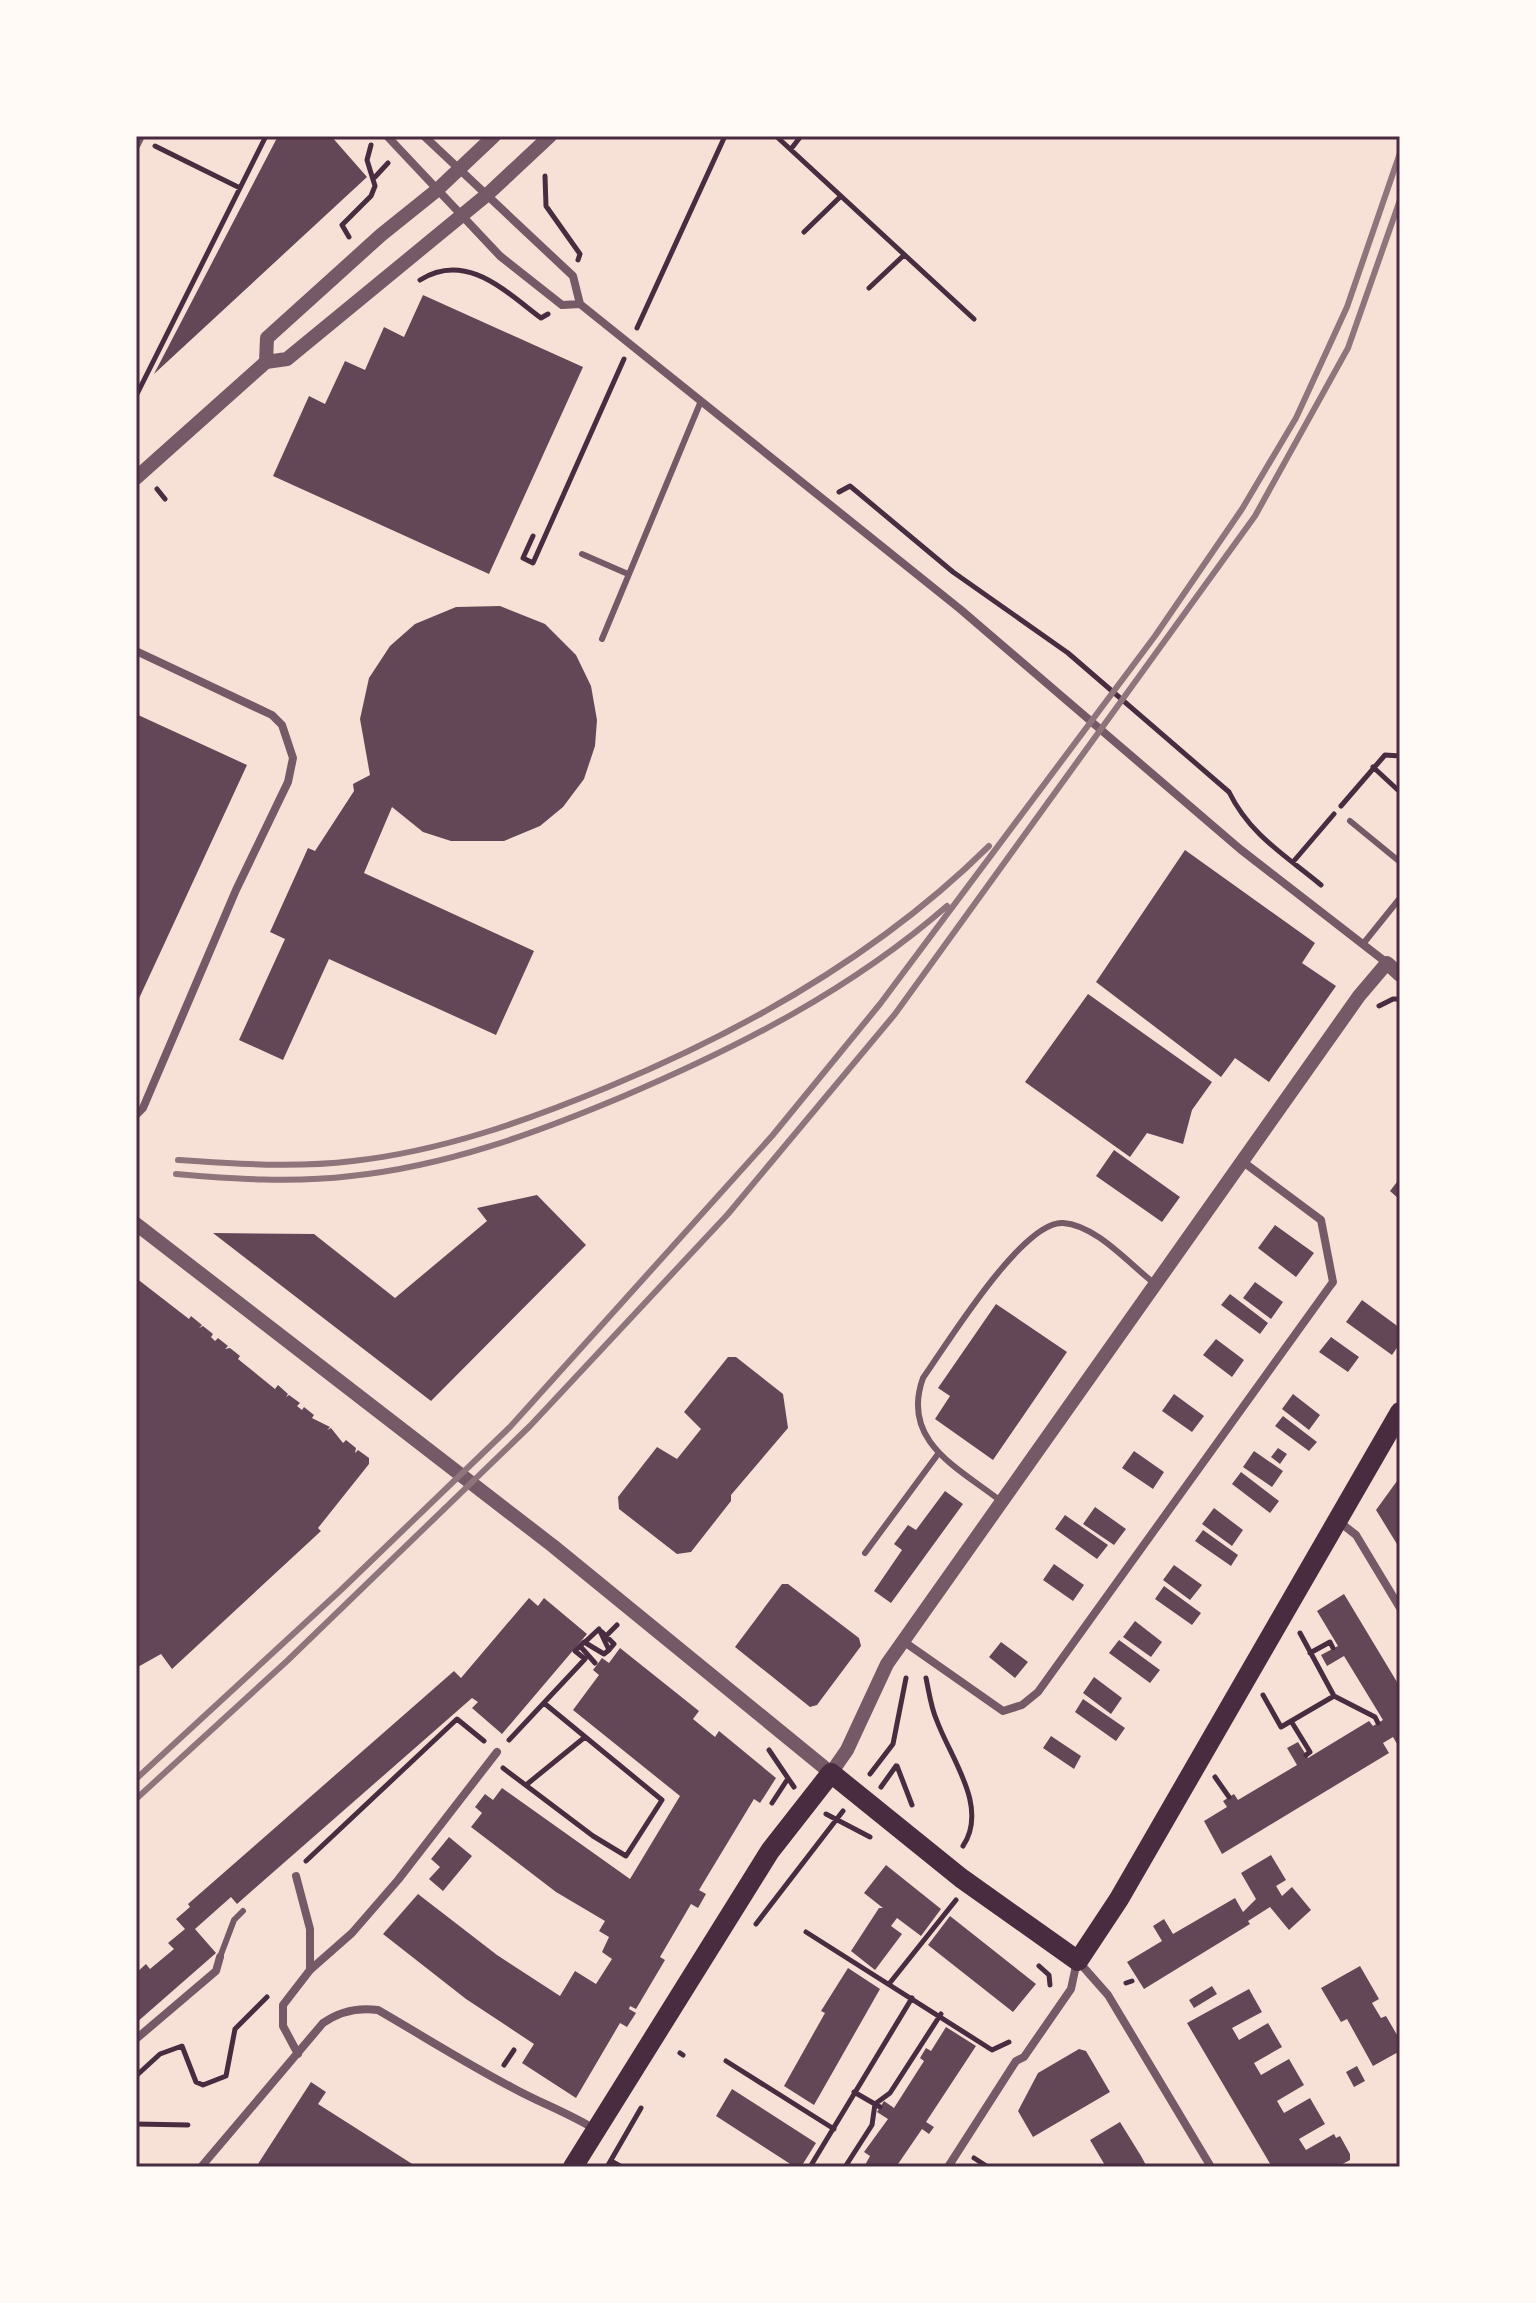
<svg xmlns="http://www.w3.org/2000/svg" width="1536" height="2303" font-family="'DejaVu Sans',sans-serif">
  <rect width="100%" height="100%" fill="#f7e1d7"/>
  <path fill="#644757" d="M278,136H331L367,177L154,374Z
    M423,295L583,367L489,574L273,476L309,396L325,404L345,361L365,370L384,327L404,337Z
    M500,606L545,624L576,655L591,686L597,720L595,746L584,779L563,807L540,826L504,841H451L423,832L392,807L364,873L534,951L496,1035L329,959L283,1060L239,1040L285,939L270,932L308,848L315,851L354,791L353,784L370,775L360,719L369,678L390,646L415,624L456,607Z
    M136,714L247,765L136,1005Z
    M1185,850L1315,943L1302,963L1336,986L1269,1082L1235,1058L1221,1077L1096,982Z
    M1088,994L1212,1082L1192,1110L1183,1144L1147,1133L1130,1157L1025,1082Z
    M1114,1150L1180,1197L1162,1222L1096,1176Z
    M1400,1178V1200L1390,1191Z
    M537,1195L586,1245L431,1401L213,1233L314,1234L395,1298L487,1221L477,1208Z
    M1275,1225L1314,1253L1296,1277L1258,1248Z
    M136,1278L189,1319L191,1316L202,1325L199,1328L203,1326L213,1334L211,1337L215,1341L218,1338L228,1346L225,1349L230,1348L240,1356L238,1359L275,1389L278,1385L288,1394L286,1397L289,1395L300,1403L297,1406L302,1410L304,1407L314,1415L312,1418L330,1427L327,1430L331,1428L343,1443L346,1440L356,1448L355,1453L358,1450L369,1458V1464L318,1528L321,1531L172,1669L161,1654L136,1668Z
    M1255,1282L1283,1302L1271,1319L1243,1298Z
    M1230,1294L1268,1323L1260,1334L1221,1305Z
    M1362,1300L1400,1328V1343L1392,1355L1346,1322Z
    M996,1304L1067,1352L993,1460L935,1419L950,1396L938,1388Z
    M1331,1337L1359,1357L1348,1372L1319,1352Z
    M1216,1339L1244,1360L1232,1377L1203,1355Z
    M728,1357H736L783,1394L788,1428L731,1495V1501L691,1552L677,1554L619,1509L618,1497L657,1447L677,1459L701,1429L684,1412Z
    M1174,1394L1204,1416L1192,1432L1162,1411Z
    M1293,1394L1320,1415L1309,1430L1282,1409Z
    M1283,1416L1317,1442L1309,1451L1275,1426Z
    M1278,1448L1287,1454L1280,1464L1271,1457Z
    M1134,1451L1164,1472L1153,1489L1122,1468Z
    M1254,1451L1283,1471L1272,1487L1243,1467Z
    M1241,1472L1279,1501L1270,1513L1232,1484Z
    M1397,1481L1400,1483V1549L1376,1510Z
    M945,1491L963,1504L891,1603L874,1591L902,1550L894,1544L908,1525L916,1530Z
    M1095,1507L1126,1529L1114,1545L1083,1524Z
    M1214,1508L1243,1530L1232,1546L1202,1524Z
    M1065,1515L1108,1545L1097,1559L1055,1529Z
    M1203,1530L1238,1555L1231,1566L1195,1541Z
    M1054,1564L1084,1585L1073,1601L1043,1580Z
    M1174,1565L1202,1585L1190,1600L1163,1580Z
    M782,1584H788L859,1638L861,1646L817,1705L810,1707L735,1647Z
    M1164,1586L1201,1613L1192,1625L1155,1599Z
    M1344,1594L1400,1687V1749L1393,1737L1383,1743L1389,1753L1222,1854L1204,1821L1227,1807L1223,1801L1234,1794L1238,1800L1297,1765L1287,1748L1298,1742L1308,1758L1369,1721L1373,1726L1383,1720L1344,1656L1327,1666L1321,1655L1338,1646L1317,1611Z
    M529,1598L538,1606L544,1598L587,1634L502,1734L472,1708L478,1702L472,1698L237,1904L231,1897L195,1929L216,1953L136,2023V1973L146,1964L150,1969L174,1949L168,1943L185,1929L176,1919L190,1907L188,1904L454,1671L461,1678Z
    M1135,1621L1162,1642L1151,1657L1123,1637Z
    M1119,1640L1160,1670L1150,1683L1109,1653Z
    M1001,1642L1028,1662L1015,1678L989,1657Z
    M620,1648L699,1711L693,1719L715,1737L719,1731L776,1778L760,1803L754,1799L699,1890L706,1894L698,1908L691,1904L660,1957L665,1960L636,2009L630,2006L629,2009L636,2013L627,2027L620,2023L576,2098L522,2063L534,2044L466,1999L383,1934L418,1894L497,1955L560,1996L575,1971L596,1984L612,1959L602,1952L609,1937L599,1931L605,1921L556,1892L471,1827L482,1813L475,1807L485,1794L493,1800L502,1788L630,1879L680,1796L573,1710L599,1675L593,1670L602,1658L609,1663Z
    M1094,1677L1122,1698L1111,1714L1083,1693Z
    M1083,1699L1125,1728L1116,1741L1075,1712Z
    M1051,1736L1081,1756L1074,1769L1043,1748Z
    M449,1837L472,1856L443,1891L429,1879L440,1867L431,1859Z
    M1271,1855L1286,1880L1276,1886L1282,1896L1292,1887L1311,1910L1289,1930L1270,1907L1248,1921L1250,1924L1144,1989L1127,1962L1162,1941L1153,1926L1164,1919L1173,1934L1235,1898L1243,1912L1256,1899L1241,1873Z
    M886,1865L941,1909L921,1936L897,1918L891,1926L902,1934L875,1970L851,1951L879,1908H883L864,1893Z
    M950,1916L1036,1984L1013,2012L928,1945Z
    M1360,1966L1379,1999L1372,2003L1381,2018L1386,2016L1400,2040V2051L1373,2066L1347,2019L1341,2022L1321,1988Z
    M848,1968L880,1989L814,2105L784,2086L825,2013L821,2011Z
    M1212,1986L1217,1994L1194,2008L1189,2000Z
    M1249,1989L1262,2012L1232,2028L1235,2033L1239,2040L1268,2023L1282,2047L1254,2063L1261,2075L1289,2059L1304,2085L1277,2101L1284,2113L1310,2098L1325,2124L1299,2139L1306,2150L1334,2134L1336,2138L1340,2136L1350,2154V2160L1337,2167H1272L1187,2023Z
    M946,2027L976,2046L926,2122L934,2127L929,2134L922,2129L896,2167H864L870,2156L864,2152L888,2119L877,2112L884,2101L894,2108L924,2061L920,2058L926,2048L931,2051Z
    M1079,2049L1086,2051L1110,2092L1033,2137L1018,2111L1038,2073Z
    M1357,2066L1365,2081L1354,2087L1346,2072Z
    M311,2082L326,2092L318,2104L417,2167H256Z
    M732,2089L816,2143L801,2167H795L716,2116Z
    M1120,2122L1141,2156L1147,2167H1106L1090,2140Z"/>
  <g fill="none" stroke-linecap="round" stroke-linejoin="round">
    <path stroke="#4a2c40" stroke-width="5" d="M776,136L974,319
      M155,146L240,188
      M791,149L801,136
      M545,176L546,206L580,254L578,260
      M375,177L388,163
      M804,232L839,198
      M349,237L342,225L371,196L375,186L367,160L371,145
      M420,280C466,251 505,291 541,318L548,314
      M869,288L903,256
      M637,328L725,136
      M136,396L266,136
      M157,489L165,499
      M839,492L850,486L953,572L1068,653L1229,792C1250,835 1285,855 1321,885
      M533,536L523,558L533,563L624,359
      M1373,767L1400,792
      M1341,806L1385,755L1400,756
      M1293,862L1334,814
      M1379,1006L1393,999H1400
      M602,1632L606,1636L617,1625
      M1300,1633L1334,1696
      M606,1636L614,1644L609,1650
      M585,1642L599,1629
      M1310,1653L1330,1642L1333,1648
      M595,1663L580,1646L584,1642L604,1654L609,1650L599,1629
      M926,1678C929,1692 931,1708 937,1721C951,1759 989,1807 963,1846
      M1263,1695L1281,1727L1334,1696L1375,1717L1378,1723
      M1291,1721L1310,1752L1306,1755
      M509,1740L585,1659L575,1651L580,1646
      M769,1750L794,1787
      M897,1766L912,1805
      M503,1768L593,1836L626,1856L662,1800L544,1703
      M870,1774L893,1744L906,1678
      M1215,1777L1229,1797
      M526,1785L585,1737
      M881,1787L896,1766
      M772,1803L787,1780
      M826,1814L870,1837
      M306,1861L457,1719L484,1741
      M756,1924L843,1811
      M806,1932L992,2050L1009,2042
      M1039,1966L1049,1975L1050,1985
      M1126,1983L1132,1981
      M889,1984L956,1900
      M680,2053L683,2055
      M726,2061L834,2129
      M504,2065L514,2050
      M136,2076L160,2054L182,2046L196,2082L203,2085L226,2076L235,2029L267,1997
      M854,2092L880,2107
      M136,2124L188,2125
      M974,2158L988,2167
      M611,2161L622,2167
      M607,2167L641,2108
      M810,2167L912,1998
      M845,2167L872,2125L875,2104L890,2093L941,2014"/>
    <path stroke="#755966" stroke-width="6" d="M582,554L628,574
      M602,639L701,401
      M1350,821L1400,862
      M1363,944L1400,898
      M1002,1502C959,1468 900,1442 923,1378C947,1344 1023,1220 1063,1223C1096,1225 1129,1264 1154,1283
      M865,1553L938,1454
      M220,1957L234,1920L243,1911"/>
    <path stroke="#755966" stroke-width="8" d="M387,136L500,256L562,305L580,304
      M424,136L573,276L580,304L960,609L1240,849L1387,963
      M136,146L141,136
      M136,651L272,715L282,725L293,758L288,782L236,890L143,1108L136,1115
      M1337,1520L1356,1535L1400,1608
      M903,1641L1003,1711L1022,1705L1038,1692L1330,1286L1333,1282L1321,1220L1242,1161
      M296,1876L310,1929V1970
      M1078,1961L1108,1995L1211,2167
      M136,2039L216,1971L220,1957
      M298,2054L283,2026V2005L310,1970L352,1933L398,1880L497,1752
      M201,2167L323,2023C340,2011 357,2007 378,2010C423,2036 467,2064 513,2088C540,2103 569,2113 596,2130
      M948,2167L1016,2061L1024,2057L1071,1989L1077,1961"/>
    <path stroke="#755966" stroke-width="14" d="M266,362L267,338L381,235L437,190L494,136
      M136,478L266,362L287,359L489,193L550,136
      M136,1224L553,1546L831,1773L847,1750L887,1664L1359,996L1387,963L1400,975"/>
    <path stroke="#4a2c40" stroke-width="20" d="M573,2167L770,1851L831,1773L961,1878L1078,1961L1119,1899L1400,1412"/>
    <path stroke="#8f747c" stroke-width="6" d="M178,1160C237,1164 295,1168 353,1161C442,1151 526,1121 608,1087C748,1029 881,953 989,846
      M176,1174C234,1179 293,1183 351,1176C447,1166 536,1133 624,1096C739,1047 852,989 947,906
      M136,1779L342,1589L510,1427L772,1136L880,1004L1155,636L1242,509L1296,418L1347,307L1400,153
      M136,1799L287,1661L530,1426L728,1214L895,1014L1255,516L1348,348L1400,200"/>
  </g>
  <rect width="1536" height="2303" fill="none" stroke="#fffaf5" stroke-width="276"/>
  <rect x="138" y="138" width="1260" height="2027" fill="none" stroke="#4a2c40" stroke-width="3"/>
</svg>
